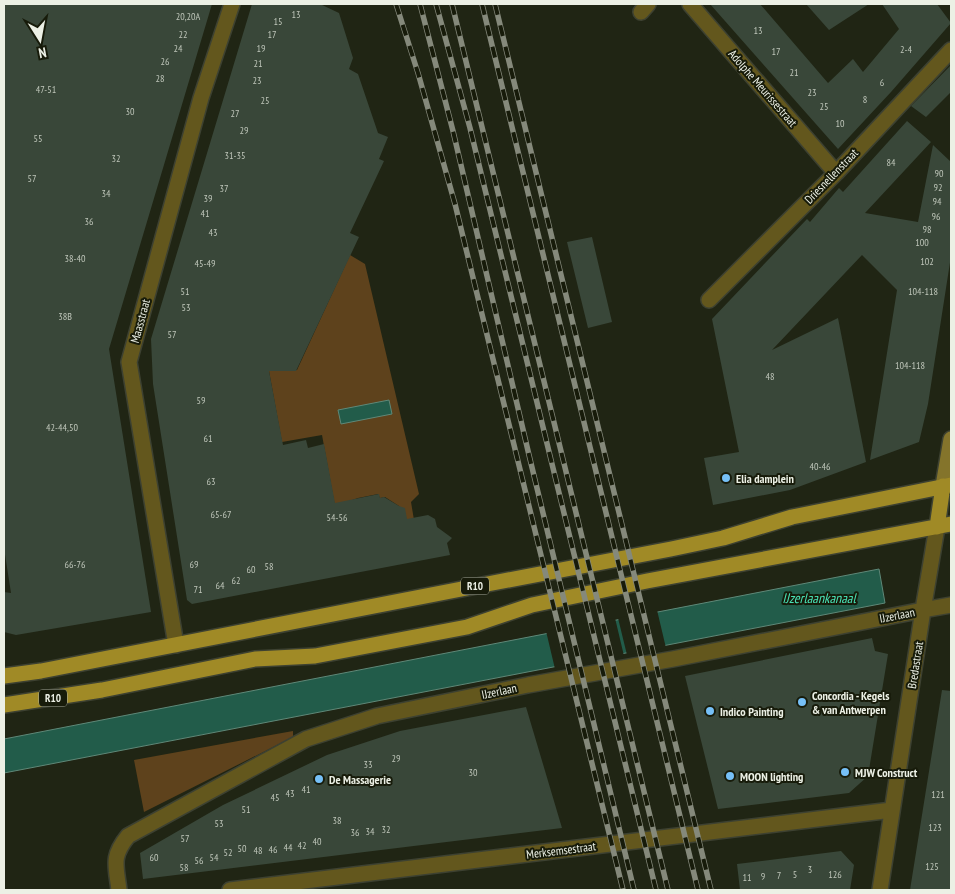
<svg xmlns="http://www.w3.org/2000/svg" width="955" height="894" font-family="'PT Sans Narrow',sans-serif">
  <rect width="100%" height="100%" fill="#202514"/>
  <path fill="#5e421c" d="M350,255L365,264L419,494L411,502L414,520L407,522L399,506L385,497L380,498L378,494L358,498L335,506L322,435L282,442L269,371L297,370Z
    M293,731V737L144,812L134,760Z"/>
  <path fill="#225c4a" stroke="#5f8878" d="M389,400L392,414L341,424L338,410Z
    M879,569L885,603L4,773V739Z"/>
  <path fill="#202514" d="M657,610L666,648L627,655L618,618Z
    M615,618L624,656L555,669L546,631Z"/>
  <path fill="#394739" d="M4,4H212L109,349L151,612L16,635L4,632V592L11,593L4,548Z
    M252,4H320L339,13L353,58L349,69L358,74L378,133L388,137L379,159L384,161L350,233L359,237L296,371H269L283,445L306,440L308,448L324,444L335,503L379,494L380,498L384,497L399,506L405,508L407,519L428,515L435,519L437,527L452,538L447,543L450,555L192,604L187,600L153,384L151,339Z
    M710,4H760L828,83L853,59L863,72L899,29L882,4H937L951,23L891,92L838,149Z
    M806,4H869L829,30Z
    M951,65V92L926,117L911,106Z
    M907,121L931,142L865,213L918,222L933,145L951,162V256L928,404L919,442L870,460L897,290L862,255L772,350L838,318L866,462L790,490L713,505L704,458L739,452L712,319L807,219L810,222L839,188L843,192Z
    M592,237L612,322L588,328L567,242Z
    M872,638L875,651L888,654L868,776L849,793L718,809L685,676Z
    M942,690L951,691V890H910Z
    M526,707L562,828L143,879L140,853L223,805L327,755L400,731Z
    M841,851L854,865L850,890H740L737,864Z"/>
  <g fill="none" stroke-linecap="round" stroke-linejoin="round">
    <defs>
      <path id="street" d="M690,4L836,173
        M641,12L648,4
        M709,300L836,173L951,50
        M176,645L129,362L201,98L232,4
        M119,890C116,865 111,857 128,836L306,739L377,716L528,685L673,659L923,610L951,605
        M230,890L892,810
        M880,890L923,610L937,527"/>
      <path id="secondary" d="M943,486L951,439"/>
      <path id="primary" d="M937,527L943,486
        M4,676L41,671L477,586L671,549L723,538L792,517L951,485
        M4,705L102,690L255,659L315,656L467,627L532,605L647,581L951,524"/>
    </defs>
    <use href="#street" stroke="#3d4131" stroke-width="18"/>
    <use href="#secondary" stroke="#3d4131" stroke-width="18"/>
    <use href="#primary" stroke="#3d4131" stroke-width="18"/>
    <use href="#street" stroke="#63571d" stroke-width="15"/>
    <use href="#secondary" stroke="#84742b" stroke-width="15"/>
    <use href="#primary" stroke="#a08a26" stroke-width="15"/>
    <defs>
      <path id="rail" d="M396,4L418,73L455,204L623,890
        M420,4L453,131L529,455L634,890
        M436,4L470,128L656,890
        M452,4L668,890
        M482,4L698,890
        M495,4L711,890"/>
    </defs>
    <use href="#rail" stroke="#85897b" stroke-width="5.5"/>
    <use href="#rail" stroke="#171b0a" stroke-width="4" stroke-dasharray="11" stroke-linecap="butt"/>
  </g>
  <g fill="#76c0f7" stroke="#171b0a" stroke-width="2">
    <circle cx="726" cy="478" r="5"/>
    <circle cx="802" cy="702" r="5"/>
    <circle cx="710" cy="711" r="5"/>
    <circle cx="845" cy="772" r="5"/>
    <circle cx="730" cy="776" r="5"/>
    <circle cx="319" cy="779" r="5"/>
  </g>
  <g text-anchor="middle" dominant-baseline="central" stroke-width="4" stroke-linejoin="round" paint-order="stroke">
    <g font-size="10" fill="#bfc6ba">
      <text x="296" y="14">13</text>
      <text x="188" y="16">20,20A</text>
      <text x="278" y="21">15</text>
      <text x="758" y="30">13</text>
      <text x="183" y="34">22</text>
      <text x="272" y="34">17</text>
      <text x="178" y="48">24</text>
      <text x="261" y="48">19</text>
      <text x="906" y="49">2-4</text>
      <text x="776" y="51">17</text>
      <text x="165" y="61">26</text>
      <text x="258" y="63">21</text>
      <text x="794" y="72">21</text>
      <text x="160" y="78">28</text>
      <text x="257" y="80">23</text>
      <text x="882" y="82">6</text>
      <text x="46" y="89">47-51</text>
      <text x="812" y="92">23</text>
      <text x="865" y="99">8</text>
      <text x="265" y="100">25</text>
      <text x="824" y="106">25</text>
      <text x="130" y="111">30</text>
      <text x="235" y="113">27</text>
      <text x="840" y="123">10</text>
      <text x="244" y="130">29</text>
      <text x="38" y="138">55</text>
      <text x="235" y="155">31-35</text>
      <text x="116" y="158">32</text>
      <text x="891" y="162">84</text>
      <text x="939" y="173">90</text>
      <text x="32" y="178">57</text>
      <text x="938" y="187">92</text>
      <text x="224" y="188">37</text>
      <text x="106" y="193">34</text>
      <text x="208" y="198">39</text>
      <text x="937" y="201">94</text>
      <text x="205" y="213">41</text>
      <text x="936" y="216">96</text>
      <text x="89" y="221">36</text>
      <text x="927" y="229">98</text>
      <text x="213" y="232">43</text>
      <text x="922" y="242">100</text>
      <text x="75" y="258">38-40</text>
      <text x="927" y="261">102</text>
      <text x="205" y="263">45-49</text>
      <text x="185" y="291">51</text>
      <text x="923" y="291">104-118</text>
      <text x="186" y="307">53</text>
      <text x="65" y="316">38B</text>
      <text x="172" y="334">57</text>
      <text x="910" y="365">104-118</text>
      <text x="770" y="376">48</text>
      <text x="201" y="400">59</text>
      <text x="62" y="427">42-44,50</text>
      <text x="208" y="438">61</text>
      <text x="820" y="466">40-46</text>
      <text x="211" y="481">63</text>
      <text x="221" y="514">65-67</text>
      <text x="337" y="517">54-56</text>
      <text x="75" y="564">66-76</text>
      <text x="194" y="564">69</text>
      <text x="269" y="566">58</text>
      <text x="251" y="569">60</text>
      <text x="236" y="580">62</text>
      <text x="220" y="585">64</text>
      <text x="198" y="589">71</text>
      <text x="396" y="758">29</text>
      <text x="368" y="764">33</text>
      <text x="473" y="772">30</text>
      <text x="306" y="789">41</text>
      <text x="290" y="793">43</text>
      <text x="938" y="794">121</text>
      <text x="275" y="797">45</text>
      <text x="246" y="809">51</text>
      <text x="337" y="820">38</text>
      <text x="219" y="823">53</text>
      <text x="935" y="827">123</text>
      <text x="386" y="829">32</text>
      <text x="370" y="831">34</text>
      <text x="355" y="832">36</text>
      <text x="185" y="838">57</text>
      <text x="317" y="841">40</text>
      <text x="302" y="845">42</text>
      <text x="288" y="847">44</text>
      <text x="242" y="848">50</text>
      <text x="273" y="849">46</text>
      <text x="258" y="850">48</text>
      <text x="228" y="852">52</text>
      <text x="154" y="857">60</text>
      <text x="214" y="857">54</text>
      <text x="199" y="860">56</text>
      <text x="932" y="866">125</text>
      <text x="184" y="867">58</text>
      <text x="810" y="869">3</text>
      <text x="795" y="874">5</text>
      <text x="835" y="874">126</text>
      <text x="779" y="875">7</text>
      <text x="763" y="876">9</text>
      <text x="747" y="877">11</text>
    </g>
    <g fill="#171b0a" stroke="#acb0a3" stroke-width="1">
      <rect x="461" y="577.5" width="28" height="17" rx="4"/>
      <rect x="39" y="689.5" width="28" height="17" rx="4"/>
    </g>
    <g font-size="11" font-weight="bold" fill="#ecf0e5">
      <text x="475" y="586">R10</text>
      <text x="53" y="698">R10</text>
    </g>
    <g font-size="12" fill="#ecf0e5" stroke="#171b0a">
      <text transform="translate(763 88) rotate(49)">Adolphe Meurissestraat</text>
      <text transform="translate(831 176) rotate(-46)">Driesnellenstraat</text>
      <text transform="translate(140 321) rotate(-75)">Maasstraat</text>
      <text transform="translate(897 615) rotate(-11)">IJzerlaan</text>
      <text transform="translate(915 665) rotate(-81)">Bredastraat</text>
      <text transform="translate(499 691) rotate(-12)">IJzerlaan</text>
      <text transform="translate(561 850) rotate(-7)">Merksemsestraat</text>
    </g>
    <g font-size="12" font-weight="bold" fill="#ecf0e5" stroke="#171b0a" text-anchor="start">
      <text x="736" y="478">Elia damplein</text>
      <text x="812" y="695">Concordia - Kegels<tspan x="812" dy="14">&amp; van Antwerpen</tspan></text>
      <text x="720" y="711">Indico Painting</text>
      <text x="855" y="772">MJW Construct</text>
      <text x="740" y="776">MOON lighting</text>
      <text x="329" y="779">De Massagerie</text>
    </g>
    <g font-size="14" font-style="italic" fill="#49e2b6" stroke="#171b0a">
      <text x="819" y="598">IJzerlaankanaal</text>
    </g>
  </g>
  <rect width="955" height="894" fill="none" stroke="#ecf0e5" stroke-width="10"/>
  <g transform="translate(40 40) rotate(169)" stroke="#171b0a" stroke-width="4" paint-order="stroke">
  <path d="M0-4L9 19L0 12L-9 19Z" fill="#ecf0e5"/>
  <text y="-8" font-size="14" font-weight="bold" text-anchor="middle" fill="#ecf0e5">N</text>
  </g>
</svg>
